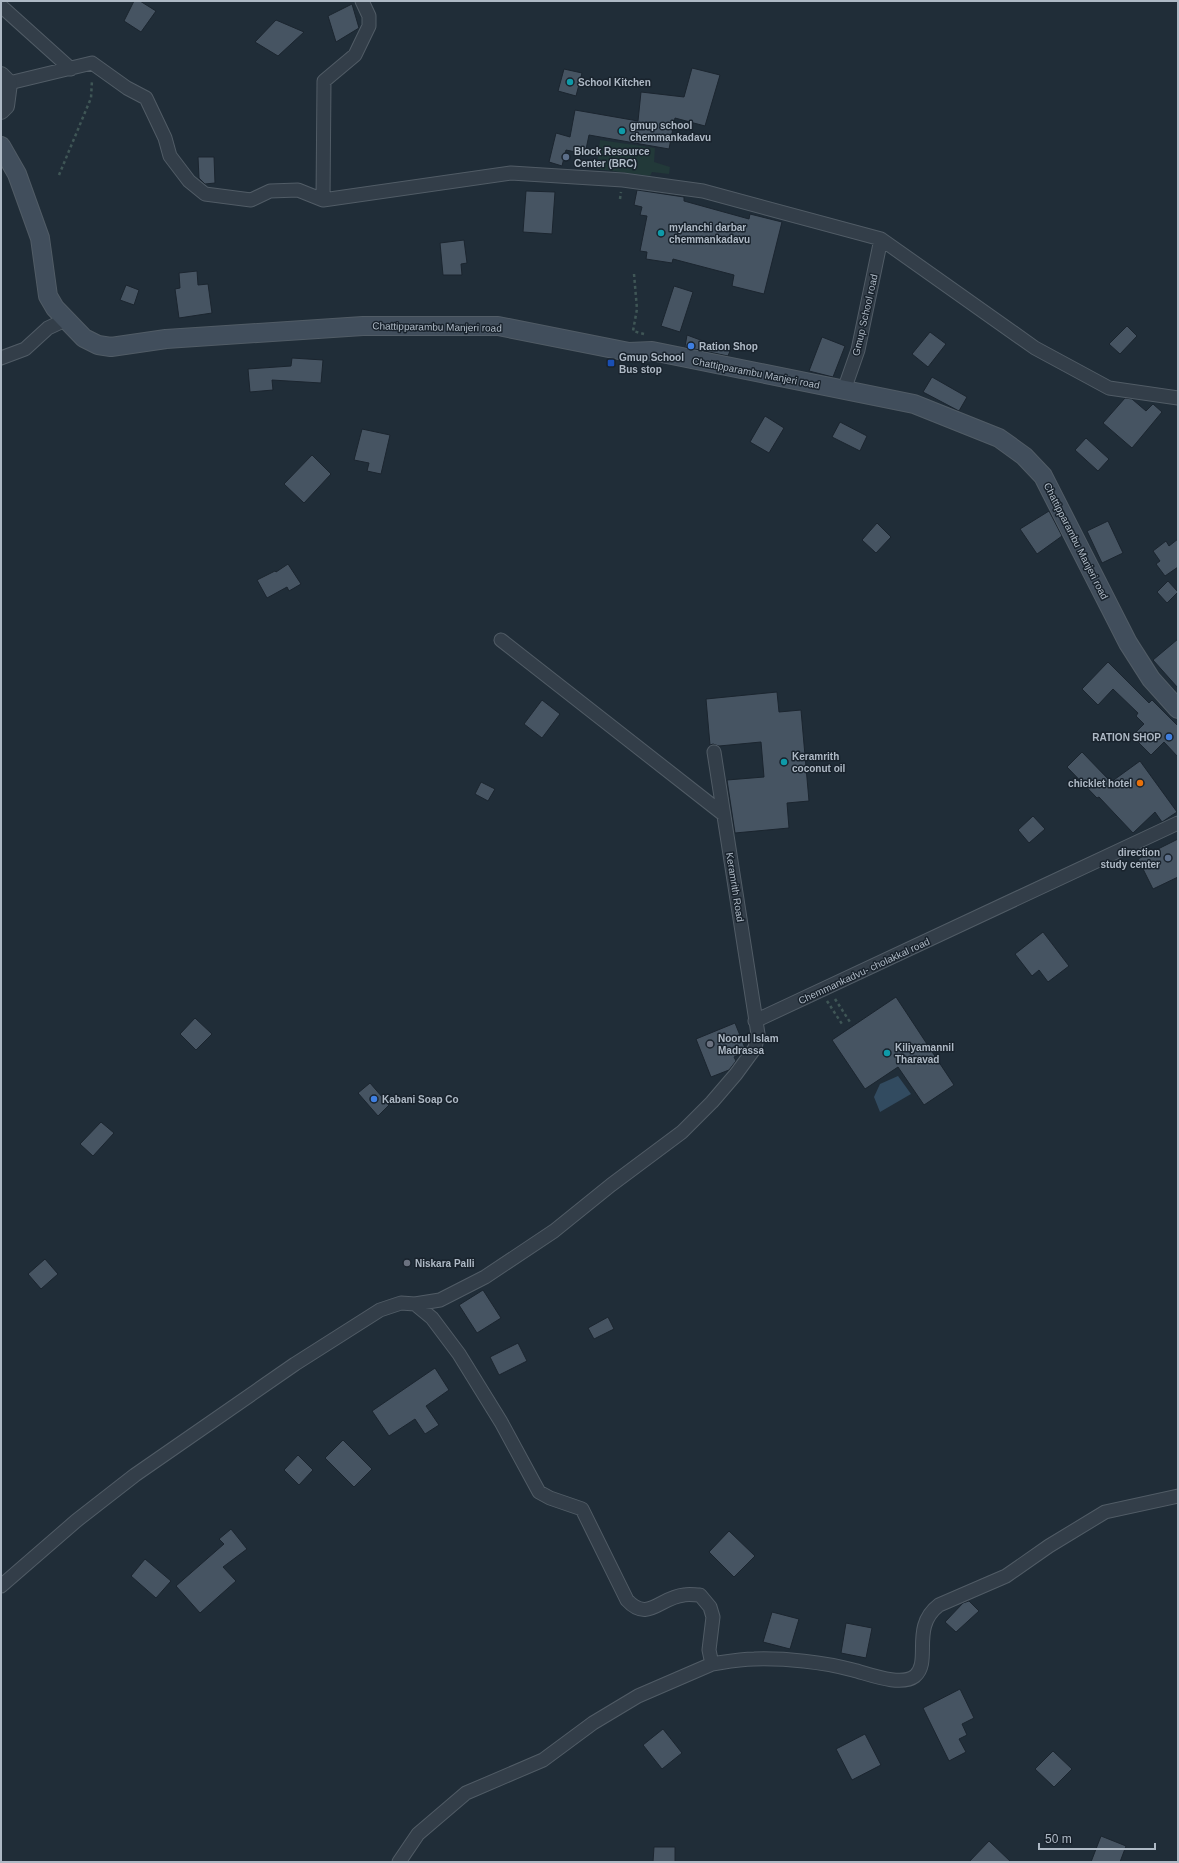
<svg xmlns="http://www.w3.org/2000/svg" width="1179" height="1863" font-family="Arial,sans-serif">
  <rect width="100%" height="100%" fill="#202d38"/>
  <path fill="#223939" d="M600,140L655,148L654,162L670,167L669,174L652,172L650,176L597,169Z"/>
  <path fill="#324b60" d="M898,1076L911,1094L880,1112L874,1097L880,1084Z"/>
  <path fill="#465462" stroke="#1b252f" d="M134,1H140L156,11L141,32L124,21Z
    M352,4L359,28L336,42L328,16Z
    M276,20L304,32L278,56L255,42Z
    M692,68L720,75L705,126L675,118L669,149L589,135L585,154L566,150L562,166L549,162L556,133L570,137L575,110L638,121L641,92L684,97Z
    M564,69L582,73L576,96L558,91Z
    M198,157H214L215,183L205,184L199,178Z
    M637,190L684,197V201L749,219L750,214L782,222L764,294L732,286L734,275L673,259L672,263L646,259L647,252L640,251L647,216L640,215L642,207L634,205Z
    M526,191L555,192L552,234L523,232Z
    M464,240L467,263L461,264L462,275H443L440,243Z
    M197,271L198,285L208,284L212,313L179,318L175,289L180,288L179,273Z
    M126,285L139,290L134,305L120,300Z
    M674,286L693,292L680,332L661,326Z
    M1127,326L1137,336L1120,354L1109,344Z
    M930,332L946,344L928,367L912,354Z
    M687,335L730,351L728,356L685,347Z
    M822,337L845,346L833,377L809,371Z
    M292,358L323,360L321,383L272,380L273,390L250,392L248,369L291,366Z
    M932,377L967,397L959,411L923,392Z
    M1125,398L1132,399L1146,411L1153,404L1162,412L1132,448L1103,423Z
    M765,416L784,428L769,453L750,442Z
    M840,422L867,436L860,451L832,437Z
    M362,429L390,435L381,474L367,471L369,463L354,460Z
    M1086,438L1109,459L1098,471L1075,450Z
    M312,455L331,474L304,503L284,484Z
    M1049,511L1062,536L1037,554L1020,529Z
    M1108,521L1123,553L1102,563L1087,531Z
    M877,523L891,537L876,553L862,540Z
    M1178,539V567L1165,576L1156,564L1160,561L1153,551L1166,541L1169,546Z
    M288,564L301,584L289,591L287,587L267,598L257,580L275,571L276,572Z
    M1168,581L1178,592L1167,603L1157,592Z
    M1178,639V688L1153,660Z
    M1108,662L1149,703L1152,700L1178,726V757L1164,742L1151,755L1132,736L1144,724L1136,716L1138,713L1113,689L1098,705L1082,689Z
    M777,692L779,712L801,710L809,801L787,803L789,828L735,833L727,780L764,777L761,742L719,746L713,744L710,745L706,699Z
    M542,700L560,714L542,738L524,724Z
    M1082,752L1111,782L1140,761L1177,812L1162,822L1155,812L1133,833L1099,797L1097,798L1067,767Z
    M481,782L495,789L488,801L475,794Z
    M1033,816L1045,829L1029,843L1018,830Z
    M1178,839V877L1153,889L1138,859Z
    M1043,932L1069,966L1048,982L1039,970L1032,976L1015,954Z
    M896,997L954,1085L924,1105L898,1067L865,1089L832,1040Z
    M195,1018L212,1034L196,1050L180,1034Z
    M735,1023L745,1048L741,1054L734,1057L736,1061L729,1070L711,1077L696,1039Z
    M370,1083L389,1105L378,1116L358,1093Z
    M101,1122L114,1133L93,1156L80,1144Z
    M45,1259L58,1274L41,1289L28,1274Z
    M483,1290L501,1318L477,1333L459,1305Z
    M608,1317L614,1329L594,1339L588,1328Z
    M518,1343L527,1361L499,1375L490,1357Z
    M435,1368L449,1390L426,1406L439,1425L425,1434L415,1419L389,1436L372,1411Z
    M343,1440L372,1469L354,1487L325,1458Z
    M298,1455L313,1470L299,1485L284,1470Z
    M231,1529L247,1549L223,1567L236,1581L200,1613L176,1586L224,1544L219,1539Z
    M729,1531L755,1556L734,1577L709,1552Z
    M145,1559L171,1581L156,1598L131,1576Z
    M969,1601L979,1611L956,1632L945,1622L963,1603Z
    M772,1612L799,1619L790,1649L763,1642Z
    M846,1623L872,1628L866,1658L841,1653Z
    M960,1689L974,1718L962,1724L967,1735L959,1739L966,1752L949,1761L923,1708Z
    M663,1729L682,1753L662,1769L643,1745Z
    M865,1734L881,1765L852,1780L836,1749Z
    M1053,1751L1072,1769L1054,1787L1035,1769Z
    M1101,1836L1126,1846L1120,1862H1091Z
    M989,1841L1011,1862H969Z
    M654,1847H675V1862H653Z"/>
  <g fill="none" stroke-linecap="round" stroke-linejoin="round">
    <defs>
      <path id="minor" d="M1,6L71,69
        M9,83L92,63L127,88L146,98L165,138L170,156L189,181L205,194L251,200L270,191L298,190L323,200
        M323,200L511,173L623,180L703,191L881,239L1035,348L1109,388L1178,398
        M323,200L324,81L355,55L369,26V16L362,1
        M1,358L25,349L48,328L65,320
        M844,390L858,350L881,239
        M501,640L723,814
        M755,1021L1178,823
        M1,1586L76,1521L135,1475L295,1364L380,1310L401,1303L415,1304L440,1300L485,1277L554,1231L611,1185L682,1132L712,1102L736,1074L755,1048L758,1034L714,752
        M712,1664C725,1662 740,1659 754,1659C785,1658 823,1662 853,1670C869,1674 901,1687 915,1676C932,1661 910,1627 939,1605L1006,1576L1049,1546L1105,1512L1178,1496
        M399,1862L418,1834L466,1793L543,1760L593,1723L638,1696L712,1664L709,1650L713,1617L710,1607L700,1595C695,1595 689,1594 684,1595C660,1597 648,1623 627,1600L582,1509L550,1498L539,1492L501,1422L459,1354L432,1318L415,1304"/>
      <path id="tertiary" d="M1,75L9,83L6,106L1,111"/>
      <path id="secondary" d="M1,146L17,174L40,238L48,296L55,308L84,338L98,345L111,347L166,339L363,326H498L629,352L652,351L914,404L999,438L1024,456L1043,476L1128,643L1151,679L1178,709"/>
    </defs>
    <use href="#minor" stroke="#515c66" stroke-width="15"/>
    <use href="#tertiary" stroke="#515c66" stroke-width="18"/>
    <use href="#secondary" stroke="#515c66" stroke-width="20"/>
    <path stroke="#3f5656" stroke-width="2.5" stroke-dasharray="3 3" stroke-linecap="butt" d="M59,175L91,98L92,80
      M620,199L621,192
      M634,274L637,309L633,331L644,334
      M835,999L850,1022
      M827,1001L842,1024"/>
    <use href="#minor" stroke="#333e49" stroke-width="13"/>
    <use href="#tertiary" stroke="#333e49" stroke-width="16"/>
    <use href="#secondary" stroke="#414e5c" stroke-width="18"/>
  </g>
  <g fill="#0f9aa8" stroke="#19232d" stroke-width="1.5">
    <circle cx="570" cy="82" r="4"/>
    <circle cx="622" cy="131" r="4"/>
    <circle cx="661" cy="233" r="4"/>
    <circle cx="784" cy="762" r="4"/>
    <circle cx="887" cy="1053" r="4"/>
  </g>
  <g fill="#5c6f8a" stroke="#19232d" stroke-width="1.5">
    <circle cx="566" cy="157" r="4"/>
    <circle cx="1168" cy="858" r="4"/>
  </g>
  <g fill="#3f7fe0" stroke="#19232d" stroke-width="1.5">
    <circle cx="691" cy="346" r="4"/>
    <circle cx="1169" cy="737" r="4"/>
    <circle cx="374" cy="1099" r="4"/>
  </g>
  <rect fill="#1a4fb4" stroke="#19232d" stroke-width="1.5" x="607" y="359" width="8" height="8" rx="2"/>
  <circle fill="#e8710a" stroke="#19232d" stroke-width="1.5" cx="1140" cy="783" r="4"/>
  <g fill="#6b7280" stroke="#19232d" stroke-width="1.5">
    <circle cx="710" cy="1044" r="4"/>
    <circle cx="407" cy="1263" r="4"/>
  </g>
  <g text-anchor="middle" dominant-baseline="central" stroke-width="3" stroke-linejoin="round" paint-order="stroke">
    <g font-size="10" font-weight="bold" fill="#aeb9c5" stroke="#19232d" text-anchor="start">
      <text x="578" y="82">School Kitchen</text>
      <text x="630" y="125">gmup school<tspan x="630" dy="12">chemmankadavu</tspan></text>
      <text x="574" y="151">Block Resource<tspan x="574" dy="12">Center (BRC)</tspan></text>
      <text x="669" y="227">mylanchi darbar<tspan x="669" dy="12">chemmankadavu</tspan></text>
      <text x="699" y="346">Ration Shop</text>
      <text x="619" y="357">Gmup School<tspan x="619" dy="12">Bus stop</tspan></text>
      <text x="1161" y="737" text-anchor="end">RATION SHOP</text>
      <text x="792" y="756">Keramrith<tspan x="792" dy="12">coconut oil</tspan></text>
      <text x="1132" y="783" text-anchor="end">chicklet hotel</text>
      <text x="1160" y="852" text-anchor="end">direction<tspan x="1160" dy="12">study center</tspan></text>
      <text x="718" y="1038">Noorul Islam<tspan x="718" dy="12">Madrassa</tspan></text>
      <text x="895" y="1047">Kiliyamannil<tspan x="895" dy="12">Tharavad</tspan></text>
      <text x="382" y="1099">Kabani Soap Co</text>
      <text x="415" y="1263">Niskara Palli</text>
    </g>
    <g font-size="10" fill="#aeb9c5" stroke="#19232d">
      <text transform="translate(865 315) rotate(-77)">Gmup School road</text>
      <text transform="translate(437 327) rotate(1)">Chattipparambu Manjeri road</text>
      <text transform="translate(756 373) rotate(11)">Chattipparambu Manjeri road</text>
      <text transform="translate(1076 541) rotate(63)">Chattipparambu Manjeri road</text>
      <text transform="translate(735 887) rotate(81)">Keramrith Road</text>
      <text transform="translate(864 971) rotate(-25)">Chemmankadvu- cholakkal road</text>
    </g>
  </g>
  <rect width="1179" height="1863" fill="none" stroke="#aeb9c5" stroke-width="4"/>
  <path d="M1039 1843v6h116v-6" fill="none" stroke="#aeb9c5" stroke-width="2"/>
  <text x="1045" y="1843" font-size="12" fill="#aeb9c5" stroke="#19232d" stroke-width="3" paint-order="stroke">50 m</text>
</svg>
